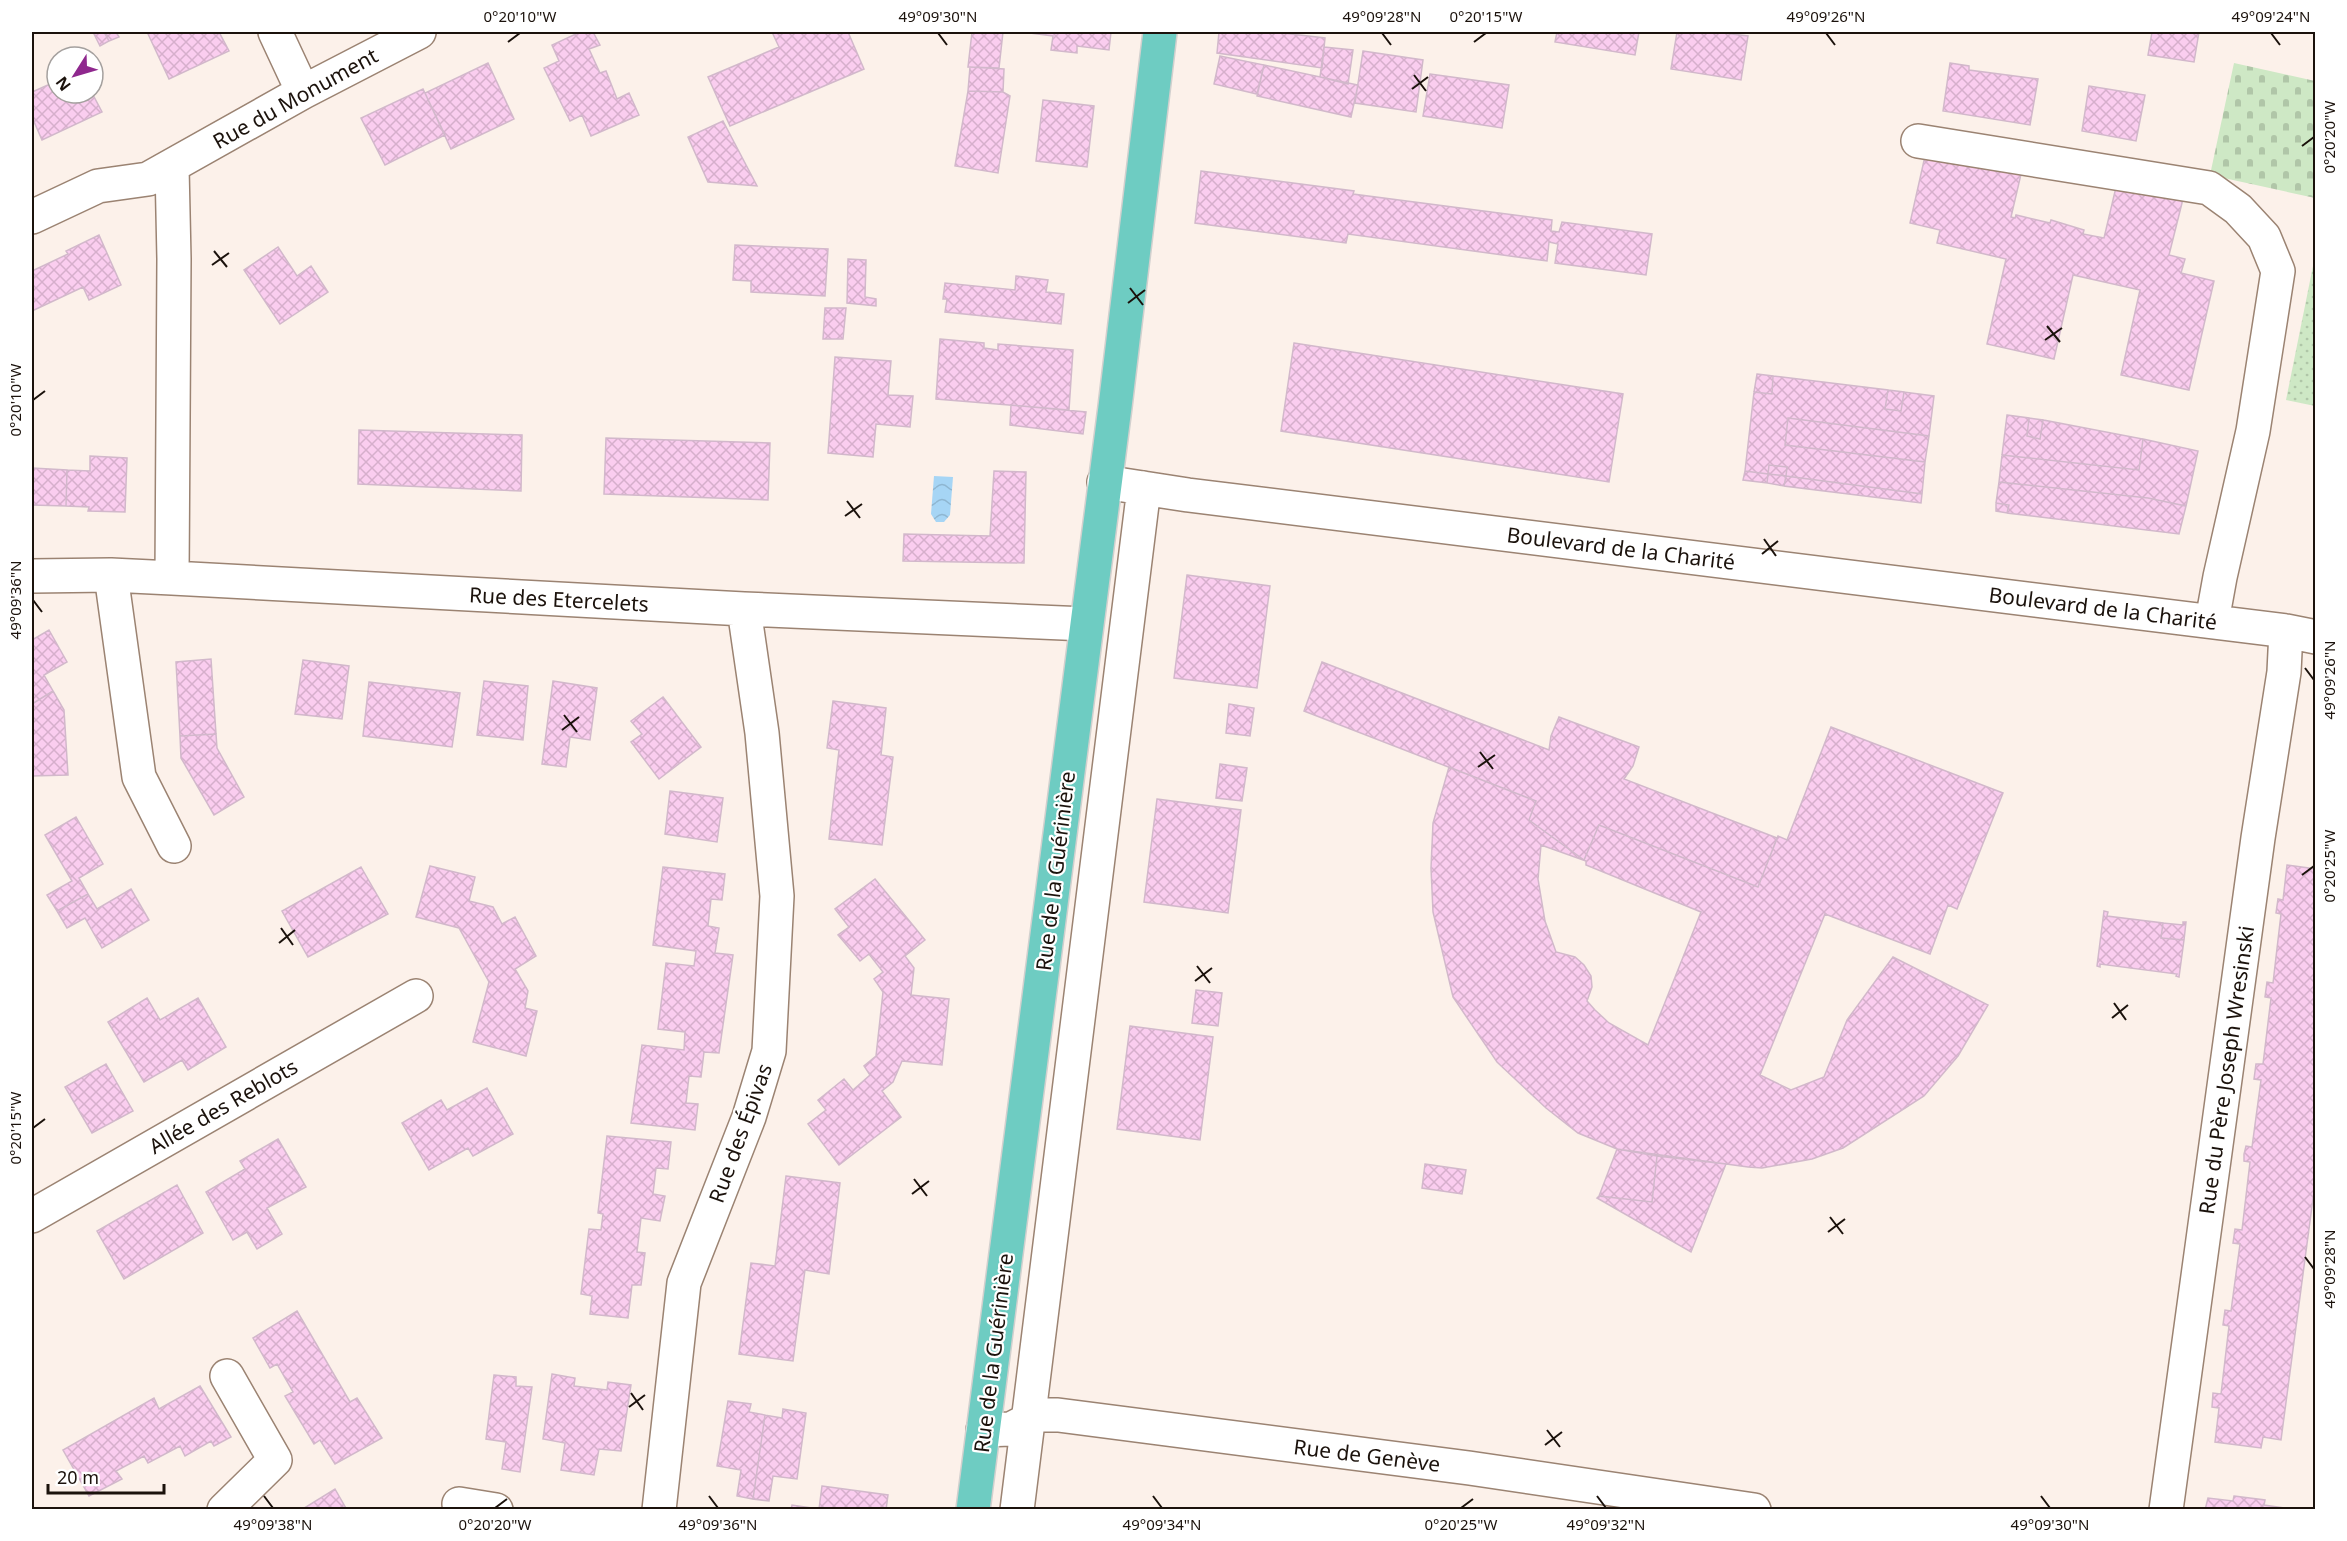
<svg xmlns="http://www.w3.org/2000/svg" width="2347" height="1541" font-family="'Noto Sans',sans-serif">
  <defs>
    <pattern id="cemetery-stones" width="16" height="16" patternUnits="userSpaceOnUse" patternTransform="scale(1.5)"><rect width="16" height="16" fill="#cee8c5"/><path d="M2 7V4a2 2 0 0 1 4 0v3zM10 15v-3a2 2 0 0 1 4 0v3z" fill="#b0c6a8"/></pattern>
    <pattern id="garden-dots" width="8" height="8" patternUnits="userSpaceOnUse" patternTransform="scale(1.5)"><rect width="8" height="8" fill="#cee8c5"/><path d="M2 2h.1M6 6h.1" fill="none" stroke="#b0c6a8" stroke-width="1.8" stroke-linecap="round"/></pattern>
    <pattern id="water-waves" width="16" height="10" patternUnits="userSpaceOnUse" patternTransform="scale(1.5)"><rect width="16" height="10" fill="#a6d5f5"/><path d="M0 5q4-4 8 0t8 0" fill="none" stroke="#8eb6d1"/></pattern>
    <pattern id="building-cross-hatch" width="8" height="8" patternUnits="userSpaceOnUse" patternTransform="scale(1.5)"><rect width="8" height="8" fill="#facdef"/><path d="M0 0l8 8M0 8l8-8" fill="none" stroke="#d6afcc"/></pattern>
  </defs>
  <rect width="100%" height="100%" fill="#fcf1ea"/>
  <path fill="url(#cemetery-stones)" d="M2234,63L2315,81V198L2210,175Z"/>
  <path fill="url(#garden-dots)" d="M2315,256L2316,406H2315L2286,400Z"/>
  <path fill="url(#water-waves)" d="M934,476L953,477L950,515L944,522H936L931,514Z"/>
  <path fill="url(#building-cross-hatch)" stroke="#d2b8cb" stroke-width="1.5" fill-rule="evenodd" d="M93,32H104L109,41L100,46Z
    M104,32H116L119,37L109,41Z
    M153,32H219L229,51L169,79L148,34Z
    M580,32H593L600,45L589,49L600,73L606,71L617,99L629,93L639,115L591,136L582,115L570,121L544,68L559,61L552,45Z
    M772,32H848L864,69L730,126L708,77L779,47Z
    M972,32H1003L999,68L968,67Z
    M1022,32H1111L1109,50L1077,46V53L1051,50L1053,36Z
    M1219,32H1274L1325,38L1322,68L1217,53Z
    M1557,32H1639L1635,55L1555,42Z
    M1677,32H1715L1748,36L1741,80L1671,69Z
    M2152,32H2199L2194,62L2148,55Z
    M1324,47L1353,50L1348,84L1320,77Z
    M1363,51L1423,60L1416,112L1355,103Z
    M1220,56L1264,65L1257,94L1214,84Z
    M488,63L514,119L451,149L425,93Z
    M1950,63L1969,66V70L2038,79L2030,125L1943,111Z
    M1264,65L1358,85L1351,117L1257,96Z
    M970,67L1004,69L1003,92L968,91Z
    M1430,74L1509,85L1502,128L1423,116Z
    M57,81V93H92L102,112L42,140L32,117V92Z
    M2089,86L2145,95L2136,141L2082,131Z
    M423,89L445,135L385,165L361,118Z
    M968,91L1003,92L1010,96L998,173L955,166Z
    M1043,100L1094,106L1087,167L1036,161Z
    M723,121L757,186L708,182L688,137Z
    M1925,156L2022,170L2011,217L2015,218L2016,215L2050,223L2051,220L2084,230L2083,234L2104,238L2117,183L2183,199L2169,255L2185,259L2181,273L2214,281L2189,390L2121,375L2140,290L2073,275L2054,359L1987,344L2006,259L1937,243L1940,230L1910,223Z
    M1201,171L1354,191L1353,194L1552,220L1551,231L1559,232L1562,222L1652,234L1646,275L1555,263L1558,244L1549,242L1547,261L1348,234L1346,243L1195,223Z
    M99,235L121,285L89,300L83,287L32,311V271L68,254L66,251Z
    M735,245L828,249L825,296L751,292V281L733,280Z
    M278,247L297,276L311,266L328,292L280,324L244,270Z
    M848,259L866,260L865,297L876,299V306L847,303Z
    M1016,276L1048,280L1046,292L1064,294L1061,324L945,312L947,299H943L945,283L1015,290Z
    M825,308H846L843,339H823Z
    M940,339L984,343V348L998,350V344L1073,350L1069,410L936,399Z
    M1294,343L1623,394L1609,482L1281,431Z
    M835,357L891,361L888,395L913,396L910,427L876,424L873,457L828,453Z
    M1757,374L1773,376L1772,394L1754,392Z
    M1773,376L1888,390L1885,409L1901,411L1904,392L1934,396L1929,436L1788,418L1785,445L1925,462L1922,494L1786,476L1787,467L1769,465L1768,474L1745,471L1754,392L1772,394Z
    M1888,390L1904,392L1901,411L1885,409Z
    M1011,405L1086,412L1083,434L1010,425Z
    M2007,415L2029,418L2027,436L2040,439L2043,420L2143,439L2139,470L2002,455Z
    M1788,418L1929,436L1925,462L1785,445Z
    M2029,418L2043,420L2040,439L2027,436Z
    M359,430L522,435L521,491L358,484Z
    M606,438L770,443L768,500L604,494Z
    M2143,439L2198,451L2186,506L2148,498L1999,482L2002,455L2139,470Z
    M90,456L127,458L125,512L88,511L89,507L66,506L67,470L90,471Z
    M1769,465L1787,467L1786,476L1768,474Z
    M32,468L67,470L66,506L32,505Z
    M994,471L1026,472L1024,563L903,561L904,534L990,536Z
    M1745,471L1768,474L1767,483L1743,480Z
    M1768,474L1786,476L1784,486L1767,483Z
    M1786,476L1922,494L1921,503L1784,486Z
    M1999,482L2148,498L2186,506L2179,534L2007,513L2009,505L1996,503Z
    M1996,503L2009,505L2007,513L1996,511Z
    M1187,575L1270,586L1257,688L1174,678Z
    M49,630L67,662L44,675L53,691L32,704V640Z
    M211,659L216,734L180,736L176,662Z
    M303,660L349,666L342,719L295,714Z
    M1322,662L1549,750L1551,736L1559,717L1639,747L1633,766L1624,779L1777,838L1758,887L1599,825L1584,860L1529,820L1536,801L1304,711Z
    M484,681L528,686L523,740L477,735Z
    M553,681L597,688L590,740L570,737L566,767L542,764Z
    M369,682L460,693L452,747L363,736Z
    M53,691L64,710L68,775L32,776V704Z
    M663,697L701,747L659,779L631,742L642,734L631,721Z
    M833,701L886,708L881,755L893,757L882,845L829,839L839,750L827,748Z
    M1229,704L1254,708L1250,736L1226,733Z
    M1831,727L2003,793L1957,909L1948,905L1930,954L1825,914L1760,1075L1791,1090L1824,1077L1847,1020L1893,957L1988,1005L1958,1056L1924,1096L1843,1148L1812,1159L1762,1168L1748,1167L1617,1149L1578,1133L1546,1108L1497,1062L1453,997L1433,912L1431,868L1433,823L1449,767L1536,801L1529,820L1584,860L1599,825L1758,887L1778,836L1787,840ZM1541,845L1586,861V865L1701,912L1648,1045L1609,1023L1595,1010L1587,1001L1592,987L1591,976L1584,965L1575,957L1556,952L1545,921L1538,879Z
    M216,734L217,748L244,797L214,815L181,758L180,736Z
    M1220,764L1247,768L1242,801L1216,798Z
    M670,791L723,798L717,842L665,834Z
    M1157,799L1241,810L1228,913L1144,902Z
    M76,817L103,864L79,878L88,894L57,911L47,895L72,881L45,835Z
    M2287,865L2316,869V1176L2281,1440L2263,1437L2261,1448L2215,1442L2219,1408L2212,1407L2213,1393L2221,1394L2229,1326L2223,1325L2225,1310L2231,1311L2240,1244L2233,1243L2235,1229L2242,1230L2250,1162L2244,1161V1154L2246,1146L2252,1147L2261,1080L2254,1079L2256,1064H2263L2271,998L2265,997L2267,982L2273,983L2281,914L2276,913L2278,899L2283,900Z
    M430,866L475,877L469,901L493,907L502,924L515,917L536,956L515,969L528,991L525,1008L537,1011L526,1056L473,1042L489,982L459,928L416,917Z
    M361,867L388,914L308,957L282,911Z
    M663,867L725,874L722,900L711,899L708,926L719,928L715,953L733,955L719,1053L704,1052L701,1077L689,1076L686,1103L698,1104L695,1130L631,1123L642,1045L684,1050L685,1032L658,1029L666,963L694,966L696,951L653,945Z
    M875,879L925,940L905,956L914,968L911,995L949,999L942,1065L902,1061L893,1082L882,1091L901,1117L839,1165L808,1124L826,1110L818,1100L844,1079L853,1090L870,1075L864,1066L876,1056L883,992L874,979L883,972L869,954L860,961L838,935L849,927L835,909Z
    M131,889L149,920L102,948L85,918L67,928L57,911L88,894L97,909Z
    M2104,911L2108,912L2107,916L2163,923L2161,938L2184,940L2179,977L2176,976L2177,974L2100,964V967L2097,966Z
    M2183,922H2186L2184,940L2161,938L2163,923L2183,925Z
    M1196,990L1222,993L1218,1026L1192,1023Z
    M147,998L160,1020L198,998L226,1047L188,1070L182,1060L144,1082L108,1022Z
    M1130,1026L1213,1037L1200,1140L1117,1129Z
    M106,1064L133,1111L92,1133L65,1087Z
    M487,1088L513,1134L473,1156L468,1148L429,1170L402,1123L441,1100L447,1110Z
    M607,1136L671,1142L668,1169L656,1168L653,1194L665,1196L660,1221L641,1218L637,1252L645,1253L641,1285H632L628,1318L590,1314L592,1296L581,1294L589,1229L601,1230L603,1214L598,1213Z
    M278,1139L306,1187L267,1208L282,1234L257,1249L247,1232L233,1240L206,1192L245,1169L240,1161Z
    M1617,1149L1657,1156L1652,1202L1599,1196Z
    M1657,1156L1726,1164L1691,1252L1597,1198L1599,1196L1652,1202Z
    M1425,1164L1466,1170L1462,1194L1422,1188Z
    M786,1176L840,1183L829,1274L805,1270L793,1361L739,1354L751,1263L775,1266Z
    M177,1185L203,1233L124,1279L97,1231Z
    M297,1311L350,1402L357,1398L382,1438L335,1464L320,1440L314,1444L285,1396L293,1392L277,1364L270,1368L253,1338Z
    M552,1374L575,1378L574,1386L607,1390L608,1382L631,1385L621,1451L599,1449L594,1475L561,1470L565,1443L543,1439Z
    M494,1375L516,1377V1386L532,1387L520,1472L502,1469L506,1442L486,1439Z
    M200,1386L231,1437L214,1446L211,1441L185,1456L180,1446L148,1463L144,1456L116,1471L122,1479L89,1496L63,1450L154,1398L159,1409Z
    M728,1401L751,1404L749,1412L765,1415L753,1499L737,1496L741,1470L717,1466Z
    M783,1409L806,1413L797,1479L773,1476L769,1501L753,1499L765,1415L782,1418Z
    M822,1486L888,1495L886,1510H791L792,1505L819,1509Z
    M335,1489L347,1510H301Z
    M2234,1496L2265,1500L2264,1505L2298,1510H2205L2208,1498L2233,1501Z"/>
  <g fill="none" stroke-linecap="round" stroke-linejoin="round">
    <defs>
      <path id="minor" d="M275,32L303,92
        M1918,141L2209,188L2238,209L2264,237L2278,271L2253,431L2220,577L2212,621
        M32,217L98,186L148,179L303,92L419,32
        M1104,482L1188,495L2286,631L2316,637
        M111,575L139,777L174,846
        M32,576L111,575L172,578L744,609L1086,624
        M172,578L174,259L172,167
        M32,1216L416,996
        M983,1430L1011,1429L1038,1415H1058L1469,1468L1754,1510
        M459,1504L496,1510
        M224,1510L275,1460L227,1376
        M659,1510L684,1283L749,1117L769,1051L777,896L762,733L744,609
        M1017,1510L1144,488
        M2166,1510L2258,838L2284,672L2286,631"/>
      <path id="major" d="M973,1510L1115,407L1160,32"/>
    </defs>
    <use href="#minor" stroke="#9b8372" stroke-width="36"/>
    <use href="#major" stroke="#d1d0ce" stroke-width="36"/>
    <use href="#minor" stroke="#fff" stroke-width="33"/>
    <use href="#major" stroke="#6eccc2" stroke-width="33"/>
  </g>
  <path fill="none" stroke="#1b120c" stroke-width="2" d="M938,33L947,45M1382,33L1391,45M1826,33L1835,45M2271,33L2280,45M508,42L520,33M1474,42L1486,33M1414,75L1426,91M1412,89L1428,77M2302,146L2314,137M214,251L227,267M212,265L229,253M1130,288L1143,305M1128,303L1145,290M2047,326L2060,342M2045,340L2062,328M33,400L45,391M847,501L860,518M845,516L862,504M1764,539L1776,556M1762,554L1778,541M33,600L42,612M2305,668L2314,680M564,715L577,732M562,730L579,717M1480,752L1493,769M1478,767L1495,755M2302,875L2314,866M281,928L293,945M279,943L295,930M1197,966L1210,983M1195,981L1212,968M2114,1003L2126,1020M2112,1018L2128,1005M33,1128L45,1119M914,1179L927,1196M912,1194L929,1181M1830,1217L1843,1234M1828,1232L1845,1219M2305,1257L2314,1269M631,1393L643,1410M629,1407L645,1395M1547,1430L1560,1447M1545,1445L1562,1432M264,1496L273,1508M709,1496L718,1508M1153,1496L1162,1508M1597,1496L1606,1508M2041,1496L2050,1508M495,1508L507,1499M1461,1508L1473,1499"/>
  <g text-anchor="middle" dominant-baseline="central" stroke-width="4.5" stroke-linejoin="round" paint-order="stroke">
    <g font-size="21" fill="#1b120c" stroke="#fff">
      <text transform="translate(295 98) rotate(-29)">Rue du Monument</text>
      <text transform="translate(1621 548) rotate(7)">Boulevard de la Charité</text>
      <text transform="translate(559 599) rotate(3)">Rue des Etercelets</text>
      <text transform="translate(2103 608) rotate(7)">Boulevard de la Charité</text>
      <text transform="translate(1055 871) rotate(-83)">Rue de la Guérinière</text>
      <text transform="translate(2226 1070) rotate(-82)">Rue du Père Joseph Wresinski</text>
      <text transform="translate(223 1106) rotate(-30)">Allée des Reblots</text>
      <text transform="translate(740 1133) rotate(-70)">Rue des Épivas</text>
      <text transform="translate(993 1353) rotate(-83)">Rue de la Guérinière</text>
      <text transform="translate(1367 1455) rotate(7)">Rue de Genève</text>
    </g>
  </g>
  <rect width="2347" height="1541" fill="none" stroke="#ffffff" stroke-width="66"/>
  <g transform="translate(75 75) rotate(233)"><circle r="28" fill="#ffffff" stroke="#a4a09e" stroke-width="1.5"/>
  <path d="M0-4.5L10 22L0 15L-10 22Z" fill="#8f288e"/>
  <text y="-9" font-size="16" font-weight="bold" text-anchor="middle" fill="#1b120c">N</text>
  </g>
  <path d="M48 1484v9h116v-9" fill="none" stroke="#1b120c" stroke-width="3"/>
  <text x="57" y="1484" font-size="18" fill="#1b120c" stroke="#ffffff" stroke-width="4.5" paint-order="stroke">20 m</text>
  <rect x="33" y="33" width="2281" height="1475" fill="none" stroke="#1b120c" stroke-width="2"/>
  <g font-size="15" text-anchor="middle" fill="#1b120c">
    <text x="520" y="22">0°20'10"W</text>
    <text x="938" y="22">49°09'30"N</text>
    <text x="1382" y="22">49°09'28"N</text>
    <text x="1486" y="22">0°20'15"W</text>
    <text x="1826" y="22">49°09'26"N</text>
    <text x="2271" y="22">49°09'24"N</text>
    <text transform="translate(2330 137) rotate(-90)" y="5">0°20'20"W</text>
    <text transform="translate(16 400) rotate(-90)" y="5">0°20'10"W</text>
    <text transform="translate(16 600) rotate(-90)" y="5">49°09'36"N</text>
    <text transform="translate(2330 680) rotate(-90)" y="5">49°09'26"N</text>
    <text transform="translate(2330 866) rotate(-90)" y="5">0°20'25"W</text>
    <text transform="translate(16 1128) rotate(-90)" y="5">0°20'15"W</text>
    <text transform="translate(2330 1269) rotate(-90)" y="5">49°09'28"N</text>
    <text x="273" y="1530">49°09'38"N</text>
    <text x="495" y="1530">0°20'20"W</text>
    <text x="718" y="1530">49°09'36"N</text>
    <text x="1162" y="1530">49°09'34"N</text>
    <text x="1461" y="1530">0°20'25"W</text>
    <text x="1606" y="1530">49°09'32"N</text>
    <text x="2050" y="1530">49°09'30"N</text>
  </g>
</svg>
